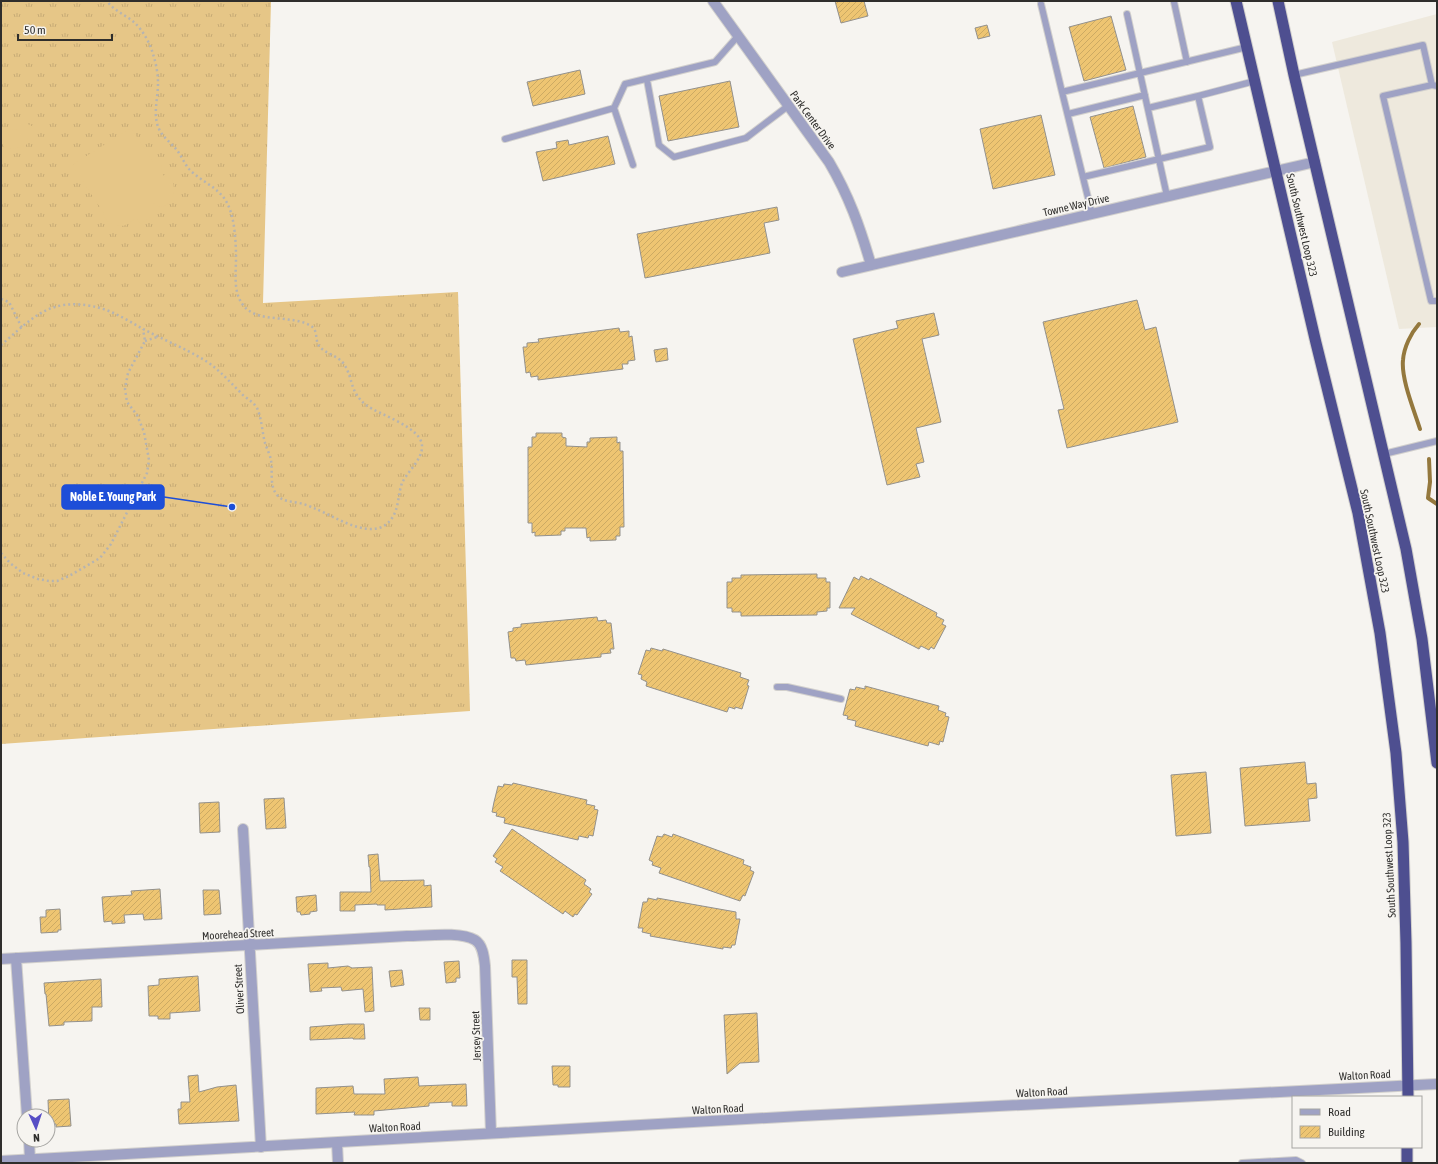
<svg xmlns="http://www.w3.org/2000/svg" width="1438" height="1164" font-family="'Asap Condensed',sans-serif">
  <defs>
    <pattern id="grass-tufts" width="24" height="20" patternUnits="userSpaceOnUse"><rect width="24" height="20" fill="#e6c687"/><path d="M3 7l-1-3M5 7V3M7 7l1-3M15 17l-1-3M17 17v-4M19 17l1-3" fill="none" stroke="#c6aa75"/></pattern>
    <pattern id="building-hatch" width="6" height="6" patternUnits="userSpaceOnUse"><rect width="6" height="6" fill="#eec572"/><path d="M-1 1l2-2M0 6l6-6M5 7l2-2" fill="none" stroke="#ccaa63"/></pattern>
  </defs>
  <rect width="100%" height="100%" fill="#f6f4f0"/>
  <path fill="#eee9dd" d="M1437,14V327L1399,329L1332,42Z"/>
  <path fill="url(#grass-tufts)" d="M1,1H271L263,303L458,292L470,711L1,744Z"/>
  <path fill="#e6c687" d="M25,123L32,126L33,129L27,138L28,143C23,148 11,150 4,147L2,141L4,132L10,130L18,129Z
    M131,128L153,162H158L161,165L163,175L172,180C176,189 173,205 161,207C159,207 155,204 153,203V207L148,211L152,216L140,224L136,218C132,221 127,225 122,226C112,227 104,220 103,212L72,165Z"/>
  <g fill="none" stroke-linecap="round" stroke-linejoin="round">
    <path stroke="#94783d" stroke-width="4" d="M1419,324C1411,333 1404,347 1403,360C1401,379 1414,410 1420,429
      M1429,459L1430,482L1428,498L1437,504"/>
  </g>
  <path fill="url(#building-hatch)" stroke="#93918d" d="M835,1H864L868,16L841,23Z
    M1111,16L1126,70L1084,81L1069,27Z
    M987,25L990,36L978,39L975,28Z
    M580,70L585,94L533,106L527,82Z
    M730,81L739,127L668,141L659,96Z
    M1133,106L1146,157L1104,168L1090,117Z
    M1041,115L1055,175L993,189L980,129Z
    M608,136L615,164L543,181L536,152L557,148L556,142L568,140L569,145Z
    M777,207L779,220L764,223L770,253L645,278L637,234Z
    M1137,300L1145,330L1156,327L1178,422L1067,448L1058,410L1064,409L1043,322Z
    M934,313L939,335L922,339L941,422L916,428L924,462L916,464L920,477L887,485L853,339L898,328L896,321Z
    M619,328L620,332L629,331V337L632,336L635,360L628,361V364H622L623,369L538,380V376L531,377L530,372L526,373L523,347H527V343L539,342L538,339Z
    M667,348L668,360L656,362L654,350Z
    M536,433H562V437L566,438V446L587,447V442H590V438L617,437V443L620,442V451H623L624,527H620V536H616V540L590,541V537L587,538L586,528H565V531H561V535L535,536V532L532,533V523H528V447H532V437H536Z
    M817,574V578H826V582H830V608H827V611L817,612V615L741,616V612H732V608H727V582H732V578H741V575Z
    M861,576L869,580L870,578L937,613L936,616L944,620L942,624L946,626L934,649L931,647L929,650L921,646L919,649L851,614L855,608H839L854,577L859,580Z
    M597,617L598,621L606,620L607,623H611L614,649H610L611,653L601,654V657L526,665L525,660L516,661L515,658H511L508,632L513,631V628L521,627V624Z
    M651,648L662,651L663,649L741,673L740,677L749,680L747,685L749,686L742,709L735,707V709L729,707L727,712L646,686L647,682L641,679L642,675L638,674L646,650L650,651Z
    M865,686L939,706L938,710L946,713L945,716L949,717L943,742L940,741L939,745L929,742L928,746L855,726L856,721L847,719L848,716L843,715L850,689L855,690L856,687L865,689Z
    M1305,762L1307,784L1316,783L1317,798L1308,799L1310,821L1245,826L1240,768Z
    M1206,772L1211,833L1176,836L1171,775Z
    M513,783L587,800L586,804L595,806L594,809L598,810L593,836L589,835L588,838L579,836L578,840L504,823L505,818L496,816L497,813L492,812L494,802L498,786L503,787L504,784L512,785Z
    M284,798L286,828L266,829L264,799Z
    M219,802L220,832L200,833L199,803Z
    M512,829L586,880L584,884L591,889L589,892L592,894L577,915L575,914L573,917L565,911L563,914L500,871L503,867L495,862L497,859L493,856Z
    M664,834L672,837L673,834L744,860L743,864L751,867L750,870L754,872L745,896L743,895L740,901L659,873L661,868L652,865L653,862L649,860L657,836L662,837Z
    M378,854L380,881L424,880V886L431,885L432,907L385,910V905H377V904L355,905V911H340V892H371L370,867H369L368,855Z
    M160,889L162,919L144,920L143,914L124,915L125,923L112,924V921L104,922L102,897L132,895L131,891Z
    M203,890H219L221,914L204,915Z
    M316,895L317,911L310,912V914L301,915L300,912H297L296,897Z
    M648,898L657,900V898L736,912V919H740L735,945H732L731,948L723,947V949L650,936L651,934L642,932L643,928H638L643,902H647Z
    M60,909L61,930H58V932L41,933L40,917H46V910Z
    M512,960H527V1004H518L517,977H512Z
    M459,961L460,978H456V982L446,983L444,962Z
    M328,963V968L348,966L352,968L372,967L374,1011L365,1012L363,989L342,991L341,987L321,988L322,991L310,992L308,964Z
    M402,970L404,985L391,987L389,971Z
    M198,976L200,1011L170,1013V1019H158V1016H149L148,986L159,985V979Z
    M101,979L102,1007H92V1021L64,1022V1025L49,1026L46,994H45L44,983Z
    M419,1008H430V1020H420Z
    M757,1013L759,1062L740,1063L727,1074L724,1015Z
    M348,1024H364L365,1039H353V1038L310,1040V1027Z
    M552,1066H570V1087H558V1085H553Z
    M198,1075L199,1092L217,1087L236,1085L239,1121L179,1124L178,1109H181V1102H190L188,1076Z
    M418,1077L419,1086L466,1084L467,1106H452V1102L429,1103V1106L374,1111V1115H354L355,1112L316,1114V1088L353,1086L354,1094H385L384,1079Z
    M69,1099L71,1126L56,1127V1124H49L48,1100Z"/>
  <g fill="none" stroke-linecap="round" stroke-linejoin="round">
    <defs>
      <path id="service" d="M1174,2L1187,62
        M1041,4L1062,92L1247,47
        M1127,14L1167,196
        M1294,75L1423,45L1432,85L1437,86
        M647,80L659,145L674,157L746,138L788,106
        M1432,85L1383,96L1431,301H1437
        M1062,92L1092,214
        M1198,96L1255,81
        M614,108L633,165
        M1068,114L1145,95
        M505,139L614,108L625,84L715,62L738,36
        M1083,177L1210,147L1198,96L1148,108
        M1384,454L1437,441
        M777,687H787L841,699
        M1242,1163L1296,1160L1302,1163"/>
      <path id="minor" d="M713,1L829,162C849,196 860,227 871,265
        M842,272L1315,162
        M243,829L261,1147
        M16,958L27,1116
        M1,959L407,936C425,936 460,931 475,940C483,945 484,957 485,966L491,1133
        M29,1140L30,1160
        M337,1143L338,1163"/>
      <path id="tertiary" d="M1,1161L801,1116L1437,1084"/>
      <path id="trunk" d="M1236,1L1316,343L1358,513L1380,633L1396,753L1403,842L1406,943L1408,1097
        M1278,1L1294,75L1406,549L1422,639L1437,763
        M1407,1163V1147"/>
    </defs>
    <use href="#service" stroke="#d2d0cd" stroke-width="8"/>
    <use href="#minor" stroke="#d2d0cd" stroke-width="12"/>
    <use href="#tertiary" stroke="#d2d0cd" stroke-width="12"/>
    <use href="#trunk" stroke="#d2d0cd" stroke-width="13"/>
    <path stroke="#b6b4b1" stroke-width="2.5" stroke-dasharray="2 3" stroke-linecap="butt" d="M1,299L9,302L22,328
      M145,341L157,337
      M1,345C17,332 34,313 55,307C67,303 84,304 96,307C114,311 130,322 145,330C166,341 189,350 209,363C221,372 230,382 240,392C245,398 253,401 257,408C262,419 262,432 265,443C267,449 270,455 271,460C273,472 269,485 277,495C283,502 291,501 299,503C305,504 311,507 316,509C336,517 375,544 392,518C399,508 398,494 402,483C407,472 422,460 422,447C423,427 379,415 366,405C349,391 354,380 344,364C337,355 326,354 320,347C314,341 319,331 311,326C292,314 257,324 243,305C233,292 236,274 236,258C236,244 235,219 228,205C221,188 201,182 189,169C184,163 181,155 176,149C171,143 164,138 160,131C152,117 158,99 158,83C158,74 156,63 153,54C150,43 143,31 135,23C126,15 114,11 107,1
      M1,553L10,563L23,573L38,579L49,581H57L69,576L100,558L111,544L147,473L149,460L144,432L137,415L127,402L125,389L128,373L145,341L143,329"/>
    <use href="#service" stroke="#9fa2c4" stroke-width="6"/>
    <use href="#minor" stroke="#9fa2c4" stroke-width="10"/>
    <use href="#tertiary" stroke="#9fa2c4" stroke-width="10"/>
    <use href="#trunk" stroke="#4e4f90" stroke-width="11"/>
  </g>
  <g text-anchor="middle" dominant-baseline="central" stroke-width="3.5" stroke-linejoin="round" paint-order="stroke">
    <g font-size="11" fill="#2f2e2c" stroke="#f6f4f0">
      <text transform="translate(813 120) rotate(54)">Park Center Drive</text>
      <text transform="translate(1076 205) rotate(-13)">Towne Way Drive</text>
      <text transform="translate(1302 225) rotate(77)">South Southwest Loop 323</text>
      <text transform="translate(1375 541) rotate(78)">South Southwest Loop 323</text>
      <text transform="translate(1389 865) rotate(-93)">South Southwest Loop 323</text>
      <text transform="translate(238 934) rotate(-3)">Moorehead Street</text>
      <text transform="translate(239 989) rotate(-93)">Oliver Street</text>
      <text transform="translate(476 1036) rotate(-92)">Jersey Street</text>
      <text transform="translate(1365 1075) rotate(-3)">Walton Road</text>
      <text transform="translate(1042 1092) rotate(-3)">Walton Road</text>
      <text transform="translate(718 1109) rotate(-3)">Walton Road</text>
      <text transform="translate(395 1127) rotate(-3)">Walton Road</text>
    </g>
  </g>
  <path fill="none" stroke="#1d4ed8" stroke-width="1.5" d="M232 507L164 497"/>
  <circle fill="#1d4ed8" stroke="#f6f4f0" stroke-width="1.5" cx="232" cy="507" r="4"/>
  <rect fill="#1d4ed8" stroke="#1d4ed8" stroke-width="1.5" x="62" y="485" width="102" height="24" rx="4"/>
  <g font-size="12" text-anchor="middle" font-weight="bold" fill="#fff">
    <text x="113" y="501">Noble E. Young Park</text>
  </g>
  <rect width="1438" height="1164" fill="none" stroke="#2f2e2c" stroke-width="4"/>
  <rect x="1292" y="1096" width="130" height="52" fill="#f6f4f0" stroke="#a6a5a2"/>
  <rect x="1300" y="1109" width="20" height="6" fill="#9fa2c4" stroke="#a6a5a2"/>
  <text x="1328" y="1116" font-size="12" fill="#2f2e2c">Road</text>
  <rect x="1300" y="1126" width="20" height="12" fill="url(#building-hatch)" stroke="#a6a5a2"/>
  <text x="1328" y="1136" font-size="12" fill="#2f2e2c">Building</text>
  <g transform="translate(36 1128) rotate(177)"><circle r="19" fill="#f6f4f0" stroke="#a6a5a2"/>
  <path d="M0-3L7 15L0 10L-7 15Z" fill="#574ec5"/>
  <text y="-6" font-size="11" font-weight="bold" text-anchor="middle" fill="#2f2e2c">N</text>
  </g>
  <path d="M18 34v6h94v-6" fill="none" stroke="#2f2e2c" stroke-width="2"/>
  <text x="24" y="34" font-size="12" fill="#2f2e2c" stroke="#f6f4f0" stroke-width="3" paint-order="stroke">50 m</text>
</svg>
